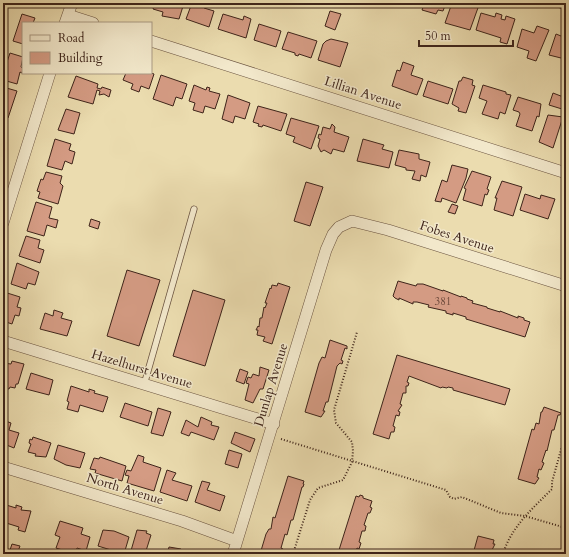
<svg xmlns="http://www.w3.org/2000/svg" width="569" height="557" font-family="Cardo,serif">
  <rect width="100%" height="100%" fill="#ebdcaf"/>
  <filter id="stains"><feTurbulence type="fractalNoise" baseFrequency=".005" numOctaves="4"/><feColorMatrix values="0 0 0 0 .2 0 0 0 0 .09 0 0 0 0 .02 0 0 0 .5 -.17"/></filter>
  <radialGradient id="worn" r=".72"><stop offset=".6" stop-color="#630" stop-opacity="0"/><stop offset="1" stop-color="#630" stop-opacity=".3"/></radialGradient>
  <g fill="none" stroke-linecap="round" stroke-linejoin="round">
    <path stroke="#747f71" stroke-width="3.5" d="M3,6L4,3"/>
  </g>
  <path fill="#d49b83" stroke="#3e241a" d="M155,3H184L179,19L162,16L163,12L153,9Z
    M192,3H205L204,8L214,11L209,27L186,19Z
    M418,3H446L443,11L438,10L436,14L422,10L424,5Z
    M452,3H471L479,5L470,30L445,23Z
    M330,11L341,14L335,30L325,26Z
    M481,13L495,17L496,13L502,15L501,19L505,20L506,16L515,19L507,44L500,42L501,38L476,30Z
    M22,14L35,18L33,23H23V44L13,41Z
    M223,14L243,20L244,16L251,19L246,38L218,29Z
    M259,24L281,31L276,47L254,40Z
    M537,26L549,30L536,61L527,58L529,51L517,47L522,29L534,33Z
    M288,32L317,41L311,58L299,54L298,56L295,55V53L282,49Z
    M556,34L566,38V64H564L565,59L549,55Z
    M331,39L348,43L340,67L318,60L323,44L326,41Z
    M10,53L23,57L21,67L23,69L22,73L20,72L17,84L3,80V68H5Z
    M403,62L414,66L411,75L423,79L417,95L392,86L397,70L400,71Z
    M126,73H151L154,74L149,89L141,86L139,92L131,89L133,84L123,80Z
    M161,75L187,84L182,99L176,97L173,106L153,99Z
    M76,76L98,84L97,88L101,89L102,87L111,90L109,97L104,94L99,95L100,91L97,90L93,104L68,97Z
    M463,77L473,80L472,85L475,86L466,113L458,111L459,108L452,104L459,81H461Z
    M428,81L453,89L448,104L423,96Z
    M194,85L206,90L207,87L210,88L209,91L220,94L215,109L205,106L203,113L193,110L195,103L189,101Z
    M483,85L506,92V94L511,95L505,114L500,112L498,119L482,114L487,101L479,98Z
    M3,87L17,91L8,118L3,117Z
    M553,93L566,98L562,109L549,105Z
    M228,95L250,103L245,119L235,116L233,123L222,119Z
    M518,97L541,104L539,117L537,116L532,131L516,126L520,114L519,112L513,110Z
    M258,106L287,114L281,131L263,125L262,127L258,126L259,124L253,122Z
    M66,109L80,113L74,134L58,130Z
    M548,115L563,117L553,148L539,142Z
    M291,118L319,126L311,149L293,142L295,137L286,134Z
    M332,124L335,127L334,132L349,137L344,152L333,149L331,154L324,150L321,152L318,146L320,139L318,138L319,134L321,135L323,127L330,129Z
    M55,139L71,144L69,150L75,152L72,164L65,161L62,170L47,166Z
    M363,139L384,145L382,149L393,152L389,168L357,161Z
    M399,150L419,154V159L430,162L426,177L421,175L420,181L412,179L415,171L406,170V168L395,165Z
    M452,165L468,169L466,178L456,203L442,198L441,202L435,201L442,180L447,182Z
    M472,171L491,177L487,189L489,190L487,195L485,194L482,206L463,200L466,189L464,188Z
    M46,172L62,176L60,183L63,186L58,204L38,198L40,192L37,191L41,179L43,180Z
    M502,181L522,187L513,216L494,210L497,198H495Z
    M306,182L323,187L310,226L294,221Z
    M525,194L540,199L541,195L555,199L548,219L520,210Z
    M36,202L52,207L49,218L58,220L56,228L47,225L44,236L27,231Z
    M452,204L458,206L455,214L448,212Z
    M91,219L100,222L98,229L89,226Z
    M26,236L40,240L38,248L44,250L40,263L19,256Z
    M17,263L39,272L35,285L28,283L26,289L11,284Z
    M127,270L160,280L139,346L107,336Z
    M398,281L416,286L417,284H423L443,291V290L461,297V296L467,298V299L473,301L472,303L487,307V308L500,312V311L518,318V316L524,318V320L530,322L525,337L466,319V317L453,313V315L446,313V311L428,307L429,305L417,302H413V304L399,298V300L395,298L393,296Z
    M278,283L290,287L272,344L263,341L265,337L257,335L258,330H256L258,326L259,327L260,318H262L264,307L265,308L267,303H265L270,288L271,289L272,285L277,286Z
    M193,290L225,300L205,366L173,356Z
    M4,292L20,297L17,307L21,308L19,316L15,315L12,324L3,321Z
    M54,310L63,313L61,318L72,321L67,336L40,329L45,313L53,316Z
    M330,340L347,346V349L345,348L341,360L343,361L342,364L340,363L337,366L328,402H326L323,411H325L321,417L305,412L319,363L322,357L325,358Z
    M397,355L510,389L505,405L453,390V388L448,387L447,388L442,387L441,388L409,376L407,382L409,383L408,386H406V393H403L400,404L402,405L398,411L400,412L399,416L396,415L393,426L395,427L394,432H391L389,439L373,434Z
    M12,361L24,364L18,384H16L15,388L10,387L9,389L3,388V363L11,364Z
    M260,367L269,370L263,389H260L253,403L245,400L249,384L246,383L248,377L251,378L253,374L259,376Z
    M240,369L248,372L244,384L236,381Z
    M31,373L53,380L49,395L26,389Z
    M71,386L89,392V389L95,391L94,393L108,397L103,412L80,405L78,412L67,409L69,402L67,401Z
    M125,403L152,412L148,426L120,417Z
    M544,407L561,413L560,415H558L554,430H552L547,451L546,450L542,462L544,463L541,470L539,469L537,477L539,478L535,484L518,479L532,429L534,430L536,423L539,424L541,412H542Z
    M158,408L171,412L163,436L151,433Z
    M201,417L212,422L211,425L219,427L214,440L191,432L189,436L181,433L186,420L198,427Z
    M3,420L11,423L9,430L19,433L14,448L4,444L3,447Z
    M235,432L255,439L250,452L231,443Z
    M33,437L51,443L46,457L35,456L36,454L28,452L31,444L29,443L30,439L32,440Z
    M58,445L85,453L80,468L66,465L54,459Z
    M229,450L242,454L238,468L225,464Z
    M138,455L144,457L143,462L161,468L154,491L127,483L129,476L125,475L127,470L131,471Z
    M100,457L126,466L122,481L95,473L96,470L90,469L94,458L99,459Z
    M167,470L176,473L172,480L192,486L187,501L160,492Z
    M288,476L304,481L303,484H304L303,487H302L293,520H291L287,535L285,534L281,548L283,549L281,554H260L266,534L269,529H271L273,517L275,518Z
    M202,481L210,483L207,490L225,496L220,511L195,502Z
    M360,495L363,496V498L372,501L370,507L372,508L370,513H368L364,525L366,526L365,531H362L359,542L361,543L359,549L357,548L355,554H340L341,550H339L356,496L359,497Z
    M3,504L16,508V505L22,507L21,510L31,511L25,532L18,530L19,527L3,522Z
    M60,521L83,528L81,534L90,537L86,551L77,548L75,554L56,548L60,537L55,535Z
    M103,530L114,531L129,537L124,554L98,546Z
    M137,530L147,531L146,533L151,535L145,554H130Z
    M478,536L494,540L493,544H495L490,554H473Z
    M12,544L20,546L17,554L9,553Z
    M169,547L181,549L180,550L189,554H167Z"/>
  <g fill="none" stroke-linecap="round" stroke-linejoin="round">
    <defs>
      <path id="service" d="M144,385L194,209"/>
      <path id="minor" d="M562,3L566,4
        M68,15L93,23
        M65,23L72,3
        M151,41L566,173
        M3,223L50,73
        M3,341L274,424
        M3,467L182,521L237,541
        M233,554L326,250L333,234L339,227L352,221L388,230L566,286"/>
    </defs>
    <use href="#service" stroke="#69523f" stroke-width="7"/>
    <use href="#minor" stroke="#69523f" stroke-width="12"/>
    <path stroke="#3e241a" stroke-width="2" stroke-dasharray="1 2" stroke-linecap="butt" d="M281,439L446,490L450,497L454,499L462,497L501,513L525,516L566,528
      M293,554L310,500L318,488L343,480L352,462L353,451L352,442L336,423L334,410L357,332
      M503,554C511,527 533,508 552,489V482L566,432"/>
    <use href="#service" stroke="#f2e8cb" stroke-width="5.5"/>
    <use href="#minor" stroke="#f2e8cb" stroke-width="11"/>
  </g>
  <g text-anchor="middle" dominant-baseline="central" stroke-width="3" stroke-linejoin="round" paint-order="stroke">
    <g font-size="11" fill="#644234">
      <text x="443" y="301">381</text>
    </g>
    <g font-size="13" fill="#3e241a" stroke="#f2e8cb">
      <text transform="translate(363 93) rotate(18)">Lillian Avenue</text>
      <text transform="translate(457 237) rotate(18)">Fobes Avenue</text>
      <text transform="translate(142 369) rotate(17)">Hazelhurst Avenue</text>
      <text transform="translate(271 385) rotate(-73)">Dunlap Avenue</text>
      <text transform="translate(125 489) rotate(17)">North Avenue</text>
    </g>
  </g>
  <rect width="569" height="557" fill="none" stroke="#ebdcaf" stroke-width="16"/>
  <rect x="4" y="4" width="561" height="549" fill="none" stroke="#3e241a" stroke-width="2"/>
  <rect x="8" y="8" width="553" height="541" fill="none" stroke="#3e241a"/>
  <rect x="22" y="22" width="130" height="52" fill="#f2e8cb" stroke="#aa9a84"/>
  <rect x="30" y="35" width="20" height="6" fill="#f2e8cb" stroke="#aa9a84"/>
  <text x="58" y="42" font-size="12" fill="#3e241a">Road</text>
  <rect x="30" y="52" width="20" height="12" fill="#d49b83" stroke="#aa9a84"/>
  <text x="58" y="62" font-size="12" fill="#3e241a">Building</text>
  <path d="M419 40v6h94v-6" fill="none" stroke="#3e241a" stroke-width="2"/>
  <text x="425" y="40" font-size="12" fill="#3e241a" stroke="#f2e8cb" stroke-width="3" paint-order="stroke">50 m</text>
  <rect width="100%" height="100%" filter="url(#stains)"/>
  <rect width="100%" height="100%" fill="url(#worn)"/>
</svg>
